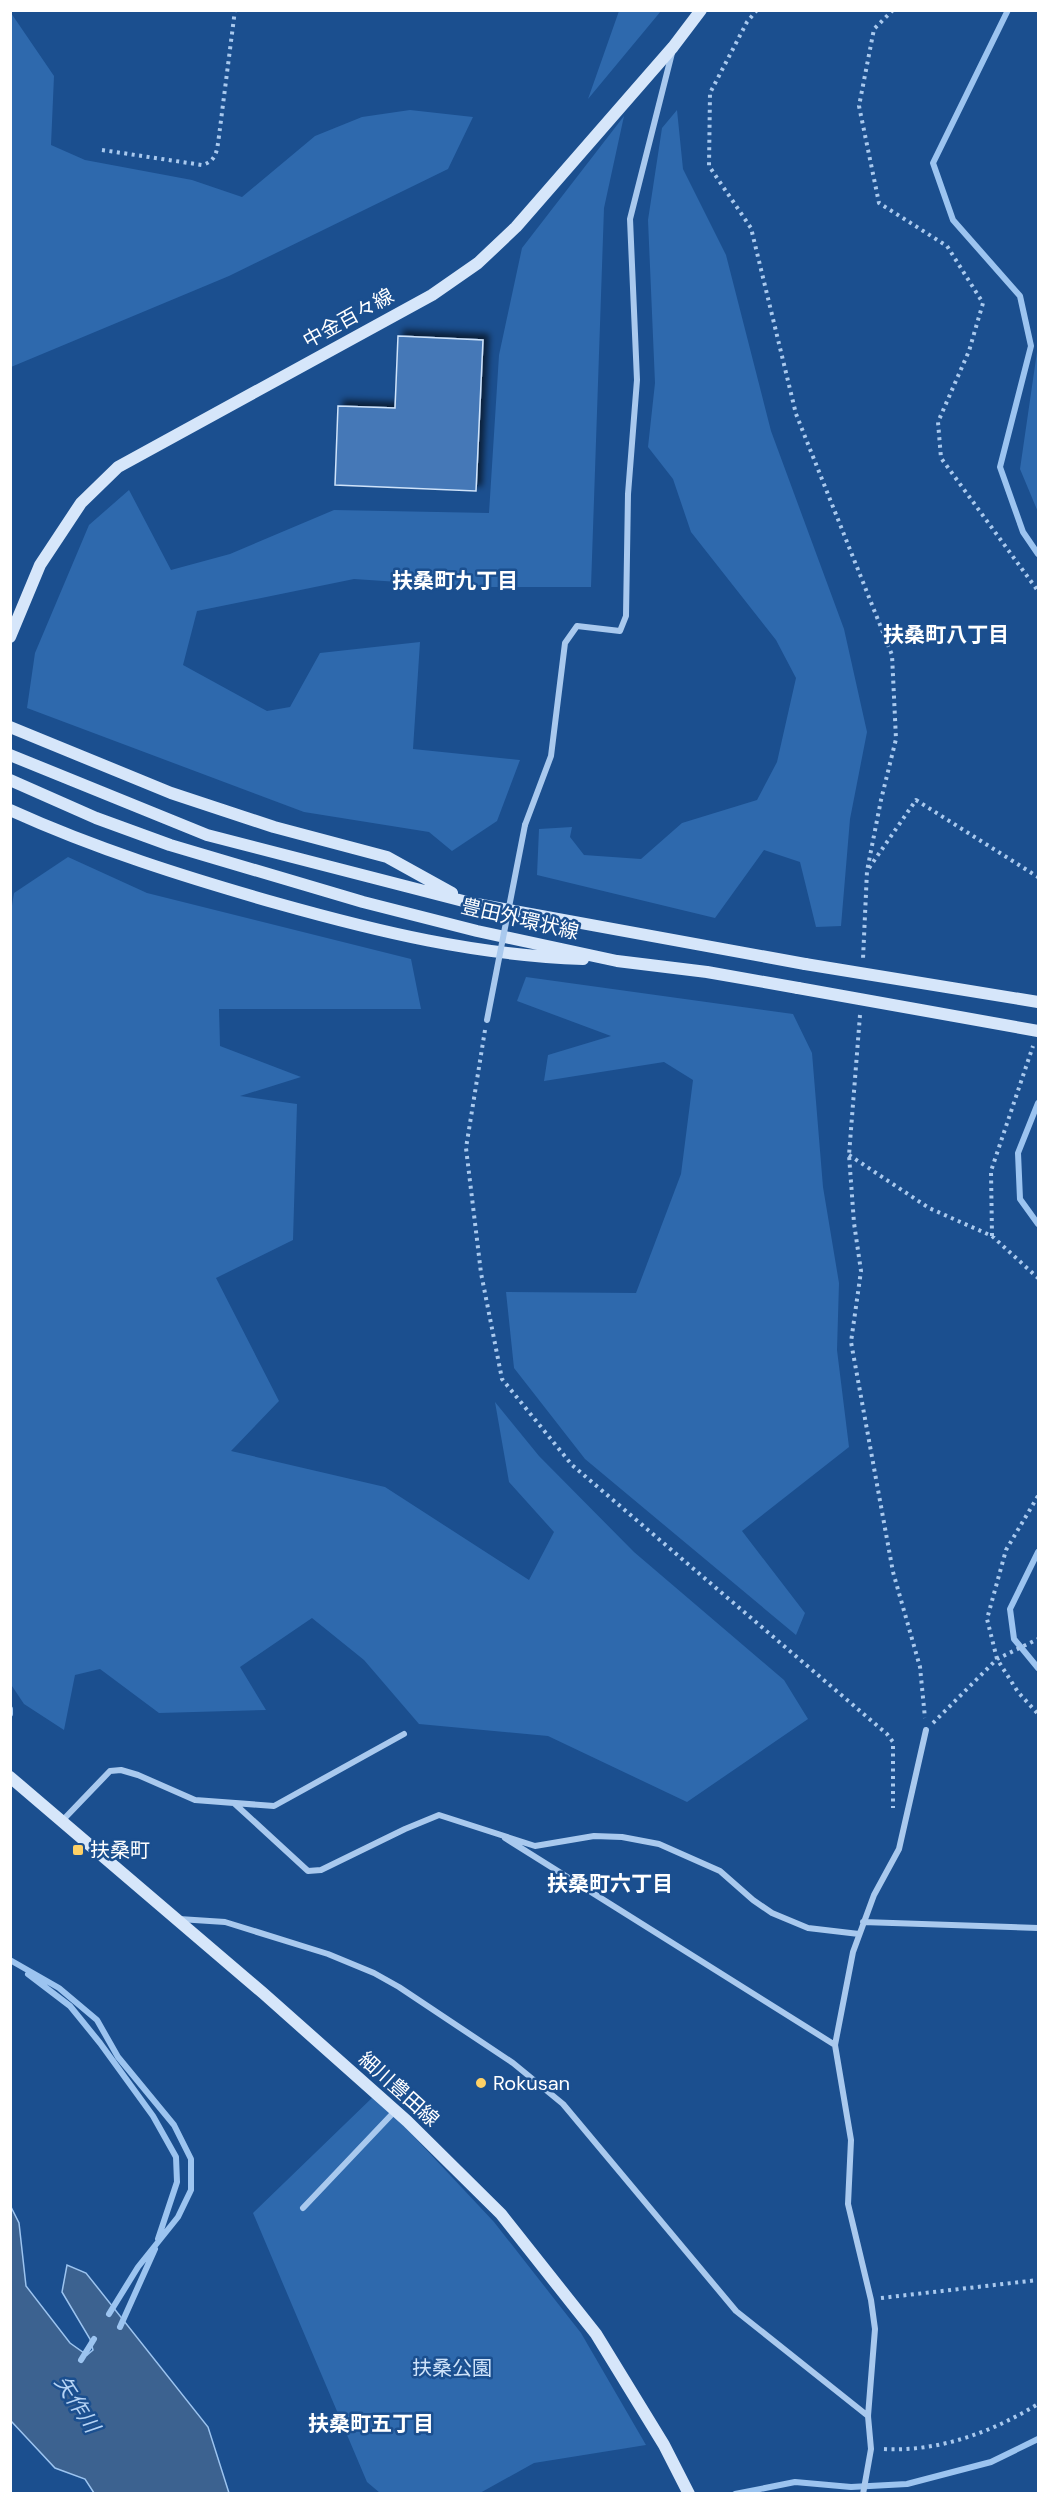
<svg xmlns="http://www.w3.org/2000/svg" width="1049" height="2504" font-family="'DM Sans','Noto Sans JP',sans-serif">
  <defs>
    <filter id="shadow"><feDropShadow dx="5.5" dy="-5.5" stdDeviation="3" flood-color="#0009"/></filter>
  </defs>
  <rect width="100%" height="100%" fill="#1b4f8f"/>
  <path fill="#2e69ad" d="M619,11H661L588,99Z
    M11,13L54,76L51,145L85,160L192,180L242,197L315,136L362,117L410,110L473,117L448,169L229,276L11,367Z
    M677,110L683,169L726,255L771,431L844,629L867,732L850,819L841,926L816,927L800,862L764,850L715,918L537,875L539,829L572,827L570,837L584,855L641,859L682,823L757,800L777,762L796,678L776,640L691,532L673,479L648,447L655,383L648,220L662,128Z
    M624,116L604,208L591,587H473L354,579L197,611L183,665L267,711L290,707L320,653L420,642L413,749L520,760L497,821L452,851L429,832L304,812L27,708L35,653L89,525L129,490L171,570L230,554L334,510L489,513L499,355L522,248Z
    M1038,345V512L1020,469Z
    M68,857L147,893L411,959L421,1009H219L220,1046L301,1077L240,1096L297,1104L293,1240L216,1278L279,1401L231,1451L385,1487L529,1580L554,1532L509,1482L495,1402L539,1456L634,1552L784,1680L808,1719L687,1802L548,1736L419,1724L364,1660L312,1618L240,1667L266,1710L159,1713L100,1669L75,1675L64,1730L24,1704L10,1683L11,912L14,893Z
    M526,977L793,1014L812,1053L823,1187L839,1283L837,1350L849,1447L742,1531L805,1613L796,1635L585,1459L514,1368L506,1292L636,1293L681,1174L693,1080L664,1062L544,1081L548,1055L611,1036L517,1001Z
    M375,2095L494,2222L581,2333L646,2445L534,2463L480,2493H380L367,2482L253,2213Z"/>
  <path fill="#3c6290" stroke="#9cc4f0" stroke-width="1.5" d="M11,2207L19,2223L26,2286L70,2343L87,2355L93,2350L90,2339L62,2292L67,2265L86,2273L208,2427L229,2493H94L85,2479L55,2468L11,2421Z"/>
  <g fill="none" stroke-linecap="round" stroke-linejoin="round">
    <path stroke="#9cc4f0" stroke-width="6" d="M1008,10L933,163L953,220L1020,296L1031,346L1000,467L1023,532L1038,554
      M1038,1103L1018,1153L1020,1199L1038,1224
      M1038,1552L1010,1609L1014,1639L1038,1668
      M10,1709V1714
      M10,1960L59,1988L97,2020L118,2057L174,2125L191,2159V2190L178,2217L138,2267L109,2314
      M28,1974L70,2006L100,2043L153,2116L176,2157L177,2182L158,2239
      M120,2327L155,2249
      M81,2360L94,2339
      M735,2494L795,2482L851,2487L907,2484L991,2462L1038,2439"/>
  </g>
  <path fill="#4478b7" stroke="#cfe3fa" stroke-width="1.5" filter="url(#shadow)" d="M398,336L483,340L476,491L335,485L338,406L395,408Z"/>
  <g fill="none" stroke-linecap="round" stroke-linejoin="round">
    <path stroke="#a9c9ee" stroke-width="4" stroke-dasharray="3 4.5" stroke-linecap="butt" d="M757,10L747,22L710,93L709,166L751,228L796,414L892,655L896,739L881,800L867,871L863,959
      M893,10L874,29L859,106L879,203L947,246L983,303L969,351L938,422L941,458L1038,591
      M102,150L202,165C217,161 217,150 219,136L235,10
      M869,868L916,800L1038,877
      M860,1015L849,1155L854,1223L861,1271L851,1342L893,1572L920,1667L925,1718
      M485,1030L466,1148L481,1273L502,1379L572,1465L887,1734L893,1742V1808
      M849,1155L929,1208L992,1236L1038,1278
      M992,1236L991,1171L1033,1046
      M1038,1496L1006,1550L987,1619L997,1659L1018,1692L1038,1714
      M933,1723L997,1659L1038,1639
      M881,2298L1038,2280
      M884,2449C939,2452 992,2432 1038,2404"/>
    <path stroke="#a9c9ee" stroke-width="6" d="M525,825L551,756L565,643L577,626L620,631L626,616L628,494L637,380L630,219L672,53
      M235,1804L308,1871L321,1870L405,1829L439,1815L535,1846L594,1836L622,1837L659,1844L720,1871L753,1900L772,1913L808,1928L859,1934
      M62,1821L110,1771L121,1770L138,1775L195,1800L274,1806L404,1734
      M505,1838L835,2045
      M179,1919L225,1922L328,1954L374,1973L399,1987L513,2063L563,2104L736,2311L868,2416
      M863,1922L1038,1928
      M303,2208L395,2111
      M863,2494L871,2449L868,2416L875,2329L871,2300L848,2204L851,2140L835,2045L853,1952L874,1895L899,1849L926,1730"/>
    <path stroke="#d6e6fa" stroke-width="12" d="M10,637L40,565L81,503L118,467L432,295L478,263L516,227L673,47L701,10
      M10,727L171,793L274,827L387,857L452,893
      M10,755L207,835L471,903L805,964
      M10,780L96,818L170,845L363,902L477,931L617,961L707,972L798,988
      M10,810C96,849 185,877 276,903C379,932 475,955 583,959
      M10,1777L263,1993L407,2121L501,2214L596,2334L664,2445L689,2494"/>
    <path stroke="#a9c9ee" stroke-width="6" d="M487,1020L525,825"/>
    <path stroke="#d6e6fa" stroke-width="12" d="M805,964L1038,1002
      M798,988L1038,1031"/>
  </g>
  <g fill="#ffd166" stroke="#1b4f8f" stroke-width="2">
    <rect x="72" y="1844" width="12" height="12" rx="3"/>
    <circle cx="481" cy="2083" r="6"/>
  </g>
  <g text-anchor="middle" dominant-baseline="central" stroke-width="5" stroke-linejoin="round" paint-order="stroke">
    <g font-size="20" fill="#fff" stroke="#1b4f8f">
      <text transform="translate(348 318) rotate(-29)">中金百々線</text>
      <text transform="translate(520 919) rotate(13)">豊田外環状線</text>
      <text transform="translate(399 2089) rotate(42)">細川豊田線</text>
    </g>
    <g font-size="20" fill="#fff" stroke="#1b4f8f" text-anchor="start">
      <text x="90" y="1850">扶桑町</text>
      <text x="493" y="2083">Rokusan</text>
    </g>
    <g font-size="20" fill="#cfe3fa" stroke="#1b4f8f">
      <text x="452" y="2368">扶桑公園</text>
    </g>
    <g font-size="21" font-weight="bold" fill="#fff" stroke="#1b4f8f">
      <text x="455" y="581">扶桑町九丁目</text>
      <text x="946" y="635">扶桑町八丁目</text>
      <text x="610" y="1884">扶桑町六丁目</text>
      <text x="371" y="2424">扶桑町五丁目</text>
    </g>
    <g font-size="21" font-style="italic" fill="#b5d3f5" stroke="#1b4f8f">
      <text transform="translate(77 2404) rotate(57)">矢作川</text>
    </g>
  </g>
  <rect width="1049" height="2504" fill="none" stroke="#ffffff" stroke-width="24"/>
</svg>
